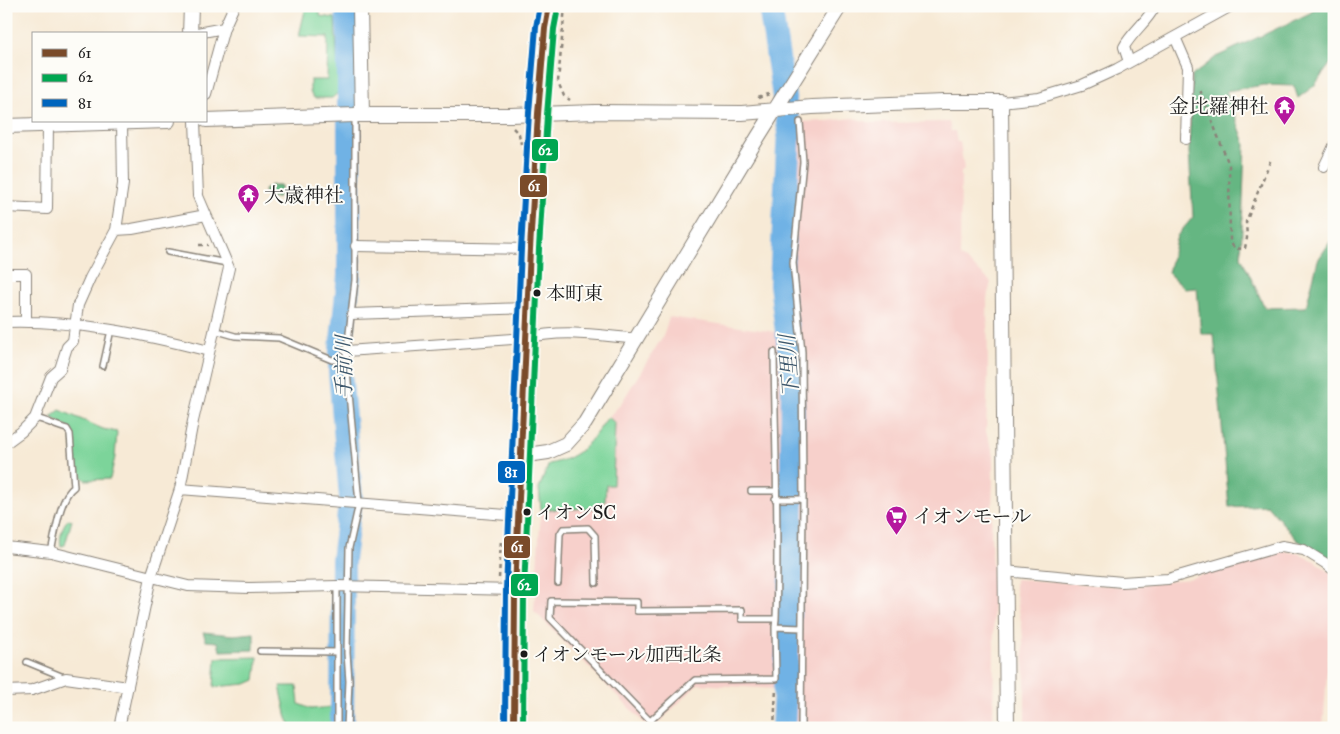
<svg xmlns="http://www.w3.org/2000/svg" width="1340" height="734" font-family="'IM FELL Great Primer','Noto Serif JP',serif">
  <rect width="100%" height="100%" fill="#fdfcf7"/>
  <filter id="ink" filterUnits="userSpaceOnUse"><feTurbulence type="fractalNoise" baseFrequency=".02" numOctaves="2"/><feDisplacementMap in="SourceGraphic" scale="10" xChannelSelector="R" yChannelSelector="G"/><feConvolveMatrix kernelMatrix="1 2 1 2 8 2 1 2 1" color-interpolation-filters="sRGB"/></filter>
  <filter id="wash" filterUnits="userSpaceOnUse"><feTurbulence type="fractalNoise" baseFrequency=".0096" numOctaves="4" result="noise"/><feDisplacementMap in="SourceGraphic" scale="20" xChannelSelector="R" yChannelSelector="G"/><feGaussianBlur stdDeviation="1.12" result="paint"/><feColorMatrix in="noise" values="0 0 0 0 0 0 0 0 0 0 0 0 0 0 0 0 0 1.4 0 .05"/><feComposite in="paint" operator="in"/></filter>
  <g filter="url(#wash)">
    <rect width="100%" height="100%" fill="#f7ead6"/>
    <path fill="#f7d0cb" d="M853,118L872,123L949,122L951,131H955L957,142H960L964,170L961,172L960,257L966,260L991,282L987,298L988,372L986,432L993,452V480L991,537L994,646L993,728H794L799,637L781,638L777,689L698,684L653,728H649L534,611L541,510L539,488L549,464L566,460L581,451L591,441L608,417L620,405L663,336L669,317L776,332L778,339L795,338L788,249L789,222L797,191L799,152L794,122L827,121Z
      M1283,551L1301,554L1313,560L1334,575L1323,728H1025V679L1022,626L1015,589V579L1128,587L1188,579Z"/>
    <path fill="#7cd49a" stroke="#4c785b" d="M306,6H320V16L335,18L339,92L332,98H314L310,92V80H327L328,37L299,36Z
      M60,410L103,429L117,432L115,457L110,479L85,480C71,466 73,448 72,430L51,417Z
      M608,417L615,423L613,485H606L605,501L596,508L541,510L539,488L549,464C582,457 589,443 608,417Z
      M69,519L72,520L65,545L61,546C59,538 62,524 69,519Z
      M258,657L255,680L246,684L214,687L216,658Z
      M280,686H297L299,704L311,709L332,707V728H292L287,718Z"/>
    <path fill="#65b682" stroke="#40694f" d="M1318,6H1334V59L1314,86L1298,98L1294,86L1264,85L1226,91L1245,143L1241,257L1265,308L1306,307L1318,260L1334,236V561L1297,540L1267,505L1229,507L1214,334H1201L1197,288L1185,289L1168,273L1177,236L1193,217L1189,152L1192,76L1216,57L1310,13Z
      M272,185H281V194L278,197L268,198L265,195L264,190Z
      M203,632L233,635L254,633V650L220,651L218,642L206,641Z"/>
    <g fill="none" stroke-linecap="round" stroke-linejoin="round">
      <path stroke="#70b2e5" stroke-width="24" d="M770,6L789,129L781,284L793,379L791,578L783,728
        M342,728L343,560L351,497L340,372L341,349L349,276V38L347,6"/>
    </g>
  </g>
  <g filter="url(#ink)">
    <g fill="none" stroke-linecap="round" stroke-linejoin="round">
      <defs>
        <path id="lane" d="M800,122L803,162L793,263L802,352L803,499L801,728
          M168,252L227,263
          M214,330L235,336L279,338L332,360H346
          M774,352C775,441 779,530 776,619L775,627L776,679L695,680L650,721L550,618L551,601L637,602V611L742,610V619H776
          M103,366L111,330
          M35,418C46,420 55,426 67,429L70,434L74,487C60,496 55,535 51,552
          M751,491H776
          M775,499H803
          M558,583L560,534L563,529L588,528L595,536L596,583
          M337,586V728
          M775,627L802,628
          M260,651L337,652
          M27,662L66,678
          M347,728L349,681L347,653L349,548L359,503L346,360L355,280V116"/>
        <path id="street" d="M192,34L224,28
          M1175,37L1188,67L1186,139
          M1129,62L1124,47C1132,32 1147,22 1155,6
          M206,94L224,28L234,6
          M1001,102L1039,98L1082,85L1117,69L1231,6
          M1324,167L1334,146
          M6,207L47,209L48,126
          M116,230L132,229L206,215
          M356,246L530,249
          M6,274H26V322
          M352,314L527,308
          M6,322C75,320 143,334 209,351
          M347,351L526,338C563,329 600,335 637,339
          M6,443L21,432L35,418L51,377L60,369L67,347L73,341L78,305L90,278L116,230L123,184L122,123
          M180,489L518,516
          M6,547L51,552L188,586L249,588L337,586L515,590
          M1004,571L1122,582L1168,579L1282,546L1304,550L1325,563L1334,570
          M6,691L32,690L66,678L128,687
          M119,728L151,577L180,489L193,421L229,268L198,196L195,121"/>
        <path id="secondary" d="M360,6L362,115
          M190,34L191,6
          M206,120L355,115H511L595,112L742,113L812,107L944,102H1001C1004,311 1004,519 1007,728
          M6,126L168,121
          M520,456L548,452L566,444L585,423L758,137L840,6"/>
        <path id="primary" d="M514,728L515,590L530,249L538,114L545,28L549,6"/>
      </defs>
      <use href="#lane" stroke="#8a8379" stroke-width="8"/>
      <use href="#street" stroke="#8a8379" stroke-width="12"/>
      <use href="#secondary" stroke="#8a8379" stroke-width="16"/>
      <use href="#primary" stroke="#8a8379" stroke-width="19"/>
      <path stroke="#8a8379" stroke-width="2.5" stroke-dasharray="4 4" stroke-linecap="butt" d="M565,6L558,82L564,96L570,100
        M1200,90L1229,165L1230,242L1235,249L1245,248L1247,238L1246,222L1271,159
        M758,98L769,94
        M513,128L519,134L521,144
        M199,245H208
        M499,578L501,539
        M774,728L776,688"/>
      <use href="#lane" stroke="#fff" stroke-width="5"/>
      <use href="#street" stroke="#fff" stroke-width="10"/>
      <use href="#secondary" stroke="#fff" stroke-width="14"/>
      <use href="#primary" stroke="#fff" stroke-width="16"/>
      <defs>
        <path id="bus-1" d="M514,728L515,590L530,249L538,114L545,28L549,6"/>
        <path id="bus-2" d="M523,728L524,590L539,249L547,115L554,29L558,8"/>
        <path id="bus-3" d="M505,728L506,590L521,249L529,113L536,27L540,6"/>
      </defs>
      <use href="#bus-1" stroke="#fdfcf7" stroke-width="10"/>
      <use href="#bus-2" stroke="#fdfcf7" stroke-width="10"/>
      <use href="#bus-3" stroke="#fdfcf7" stroke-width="10"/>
      <use href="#bus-1" stroke="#7a4b2a" stroke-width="6"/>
      <use href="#bus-2" stroke="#00a651" stroke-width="6"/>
      <use href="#bus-3" stroke="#0065bd" stroke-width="6"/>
    </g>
  </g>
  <defs>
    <symbol id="temple-pin" viewBox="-11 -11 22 30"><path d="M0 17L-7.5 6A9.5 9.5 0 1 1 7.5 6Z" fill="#b5179e" stroke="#fdfcf7"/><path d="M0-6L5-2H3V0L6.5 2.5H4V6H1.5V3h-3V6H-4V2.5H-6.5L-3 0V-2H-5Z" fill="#fff"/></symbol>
    <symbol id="supermarket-pin" viewBox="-11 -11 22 30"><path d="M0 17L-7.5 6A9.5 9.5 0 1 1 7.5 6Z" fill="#b5179e" stroke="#fdfcf7"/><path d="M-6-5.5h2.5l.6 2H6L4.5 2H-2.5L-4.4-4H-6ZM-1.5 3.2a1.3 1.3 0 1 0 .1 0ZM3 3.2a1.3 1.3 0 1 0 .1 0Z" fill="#fff"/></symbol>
  </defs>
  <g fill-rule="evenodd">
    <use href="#temple-pin" x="1272" y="94" width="25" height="34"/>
    <use href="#temple-pin" x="236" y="182" width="25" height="34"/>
    <use href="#supermarket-pin" x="884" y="504" width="25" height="34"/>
  </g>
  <g fill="#1c1c1c" stroke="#fdfcf7" stroke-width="2">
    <circle cx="537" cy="293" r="4.5"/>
    <circle cx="527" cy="512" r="4.5"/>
    <circle cx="524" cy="654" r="4.5"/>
  </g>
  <g text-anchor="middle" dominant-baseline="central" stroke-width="4" stroke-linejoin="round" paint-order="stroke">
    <g font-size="19" fill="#1c1c1c" stroke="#fdfcf7" text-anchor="start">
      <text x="546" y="293">本町東</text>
      <text x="536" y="512">イオンSC</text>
      <text x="533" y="654">イオンモール加西北条</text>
    </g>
    <g font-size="20" fill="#1c1c1c" stroke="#fdfcf7" text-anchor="start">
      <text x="1269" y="106" text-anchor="end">金比羅神社</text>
      <text x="264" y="195">大歳神社</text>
      <text x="913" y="516">イオンモール</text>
    </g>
    <g font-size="21" font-style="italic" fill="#3e586c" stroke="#fdfcf7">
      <text transform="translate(789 366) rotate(-94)">下里川</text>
      <text transform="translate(344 367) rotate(-90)">手前川</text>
    </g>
  </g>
  <g stroke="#fdfcf7" stroke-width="2">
    <rect x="531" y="138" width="28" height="24" rx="5" fill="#00a651"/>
    <rect x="519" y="174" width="29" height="24" rx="5" fill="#7a4b2a"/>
    <rect x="497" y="460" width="29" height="24" rx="5" fill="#0065bd"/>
    <rect x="503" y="535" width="28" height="24" rx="5" fill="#7a4b2a"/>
    <rect x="510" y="573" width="29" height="24" rx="5" fill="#00a651"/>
  </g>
  <g font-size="14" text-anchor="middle" font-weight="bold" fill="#fff">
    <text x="545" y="155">62</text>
    <text x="534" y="191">61</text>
    <text x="511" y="477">81</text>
    <text x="517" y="552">61</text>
    <text x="524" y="590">62</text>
  </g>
  <rect width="1340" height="734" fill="none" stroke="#fdfcf7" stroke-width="25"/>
  <rect x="32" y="32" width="175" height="90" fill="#fdfcf7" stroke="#a3a29f"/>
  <rect x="42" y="49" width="25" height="8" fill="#7a4b2a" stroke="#a3a29f"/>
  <text x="78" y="58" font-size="15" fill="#1c1c1c">61</text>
  <rect x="42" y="74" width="25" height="8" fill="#00a651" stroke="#a3a29f"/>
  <text x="78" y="82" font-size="15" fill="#1c1c1c">62</text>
  <rect x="42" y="99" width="25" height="8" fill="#0065bd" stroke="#a3a29f"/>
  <text x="78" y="108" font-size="15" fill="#1c1c1c">81</text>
</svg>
